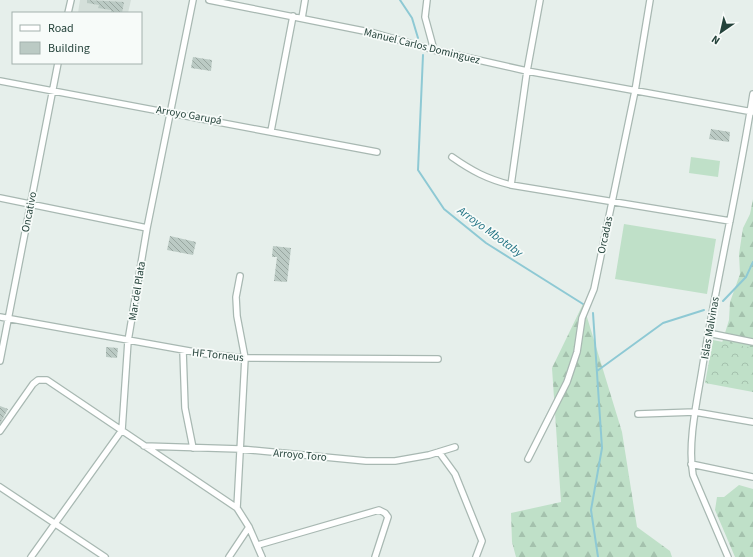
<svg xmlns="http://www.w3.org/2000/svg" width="753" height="557" font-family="'Source Sans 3',sans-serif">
  <defs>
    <pattern id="forest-firs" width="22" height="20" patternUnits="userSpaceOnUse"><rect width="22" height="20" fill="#bfe0c8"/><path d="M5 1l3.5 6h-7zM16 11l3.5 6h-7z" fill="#a4c1ad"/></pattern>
    <pattern id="park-crowns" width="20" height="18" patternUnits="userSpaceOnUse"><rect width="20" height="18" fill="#bfe0c8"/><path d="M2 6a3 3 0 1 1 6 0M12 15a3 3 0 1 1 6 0" fill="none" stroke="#a4c1ad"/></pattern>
    <pattern id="building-back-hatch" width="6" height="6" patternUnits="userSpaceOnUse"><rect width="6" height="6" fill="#bbcac4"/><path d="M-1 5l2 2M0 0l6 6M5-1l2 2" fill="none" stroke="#98a6a0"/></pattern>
  </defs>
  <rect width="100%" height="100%" fill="#e6efeb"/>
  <path fill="#d4dfda" d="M80,0H131L128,13H78Z"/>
  <path fill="url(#forest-firs)" d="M753,199V392L721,346L729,320L730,302L740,274L739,254L743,228L750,214Z
    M583,304L622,432L637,527L670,551L672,557H516L512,542L511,513L561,502L552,368Z
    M739,485L753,489V557H735L715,510L717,497H724Z"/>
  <path fill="url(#park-crowns)" d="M713,340L753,348V392L705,383Z"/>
  <path fill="#bfe0c8" d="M691,157L720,161L718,177L689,173Z
    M624,224L716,239L707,294L615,279Z"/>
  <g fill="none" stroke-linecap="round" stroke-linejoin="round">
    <path stroke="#8ec9d4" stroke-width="2" d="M400,0L412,18L418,38
      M423,55L418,170L444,209L486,243L583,304
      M723,301L746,277L753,262
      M593,313L602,448L591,510L598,557
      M597,371L663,323L704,310"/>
  </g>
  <path fill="url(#building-back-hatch)" d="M87,0L124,2L122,13H111V10L98,8L99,5L87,3Z
    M193,57L212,60L211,71L191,68Z
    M711,129L730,132L729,142L709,139Z
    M170,236L196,242L193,255L167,250Z
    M273,246L291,248L287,282L274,281L277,257H272Z
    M106,347L118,348L117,358L106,357Z
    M0,406L8,409L0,424Z"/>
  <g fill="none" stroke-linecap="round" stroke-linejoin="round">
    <defs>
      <path id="minor" d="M209,0L374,33L434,50L527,71L753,112
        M427,0L425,17L434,50
        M68,13L71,0
        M302,18L305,0
        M0,81L377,152
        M271,131L293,16
        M452,157C472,171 487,179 511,185L730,221
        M511,185L527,71L540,0
        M0,198L147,228
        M0,317L206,354L245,358L438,359
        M708,333L753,342
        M183,351L185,408L193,448
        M0,361L58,63
        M638,414L695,412L753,422
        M0,431L33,384L38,380H47L237,508L249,527L262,557
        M144,446L240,449L366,461H395L429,455L455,447
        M439,452L455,474L482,541L476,557
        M528,459L567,382L577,352L582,318L594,289L612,202L635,91L650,0
        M691,464L753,477
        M0,487L105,557
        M237,508L245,358L237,316L236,297L240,276
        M258,545L379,510L385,513L388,517L375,557
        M31,557L122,430L128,341L147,228L193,0
        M229,557L249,527
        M728,557L693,475C687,442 698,397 703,364C718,273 739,184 753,94"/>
    </defs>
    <use href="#minor" stroke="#a8b8b2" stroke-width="8"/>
    <use href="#minor" stroke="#fff" stroke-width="5.5"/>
  </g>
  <g text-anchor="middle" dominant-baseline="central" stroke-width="3.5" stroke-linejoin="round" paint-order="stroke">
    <g font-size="11" fill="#24423a" stroke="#f7fbf9">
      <text transform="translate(422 46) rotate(14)">Manuel Carlos Dominguez</text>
      <text transform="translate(189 115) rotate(10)">Arroyo Garupá</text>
      <text transform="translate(29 212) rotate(-79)">Oncativo</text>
      <text transform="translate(605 235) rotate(-78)">Orcadas</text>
      <text transform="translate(137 291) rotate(-81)">Mar del Plata</text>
      <text transform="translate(710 328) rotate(-80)">Islas Malvinas</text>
      <text transform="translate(218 355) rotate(6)">HF Torneus</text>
      <text transform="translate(300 455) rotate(5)">Arroyo Toro</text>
    </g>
    <g font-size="12" font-style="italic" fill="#1c6f80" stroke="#f7fbf9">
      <text transform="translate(490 232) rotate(36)">Arroyo Mbotaby</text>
    </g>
  </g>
  <rect x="12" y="12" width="130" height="52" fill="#f7fbf9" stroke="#a3b1ad"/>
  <rect x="20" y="25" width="20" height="6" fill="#ffffff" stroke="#a3b1ad"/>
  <text x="48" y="32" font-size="12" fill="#24423a">Road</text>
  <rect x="20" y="42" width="20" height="12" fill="#bbcac4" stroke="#a3b1ad"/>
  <text x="48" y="52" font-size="12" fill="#24423a">Building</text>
  <g transform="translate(721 32) rotate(214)" stroke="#f7fbf9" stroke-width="3" paint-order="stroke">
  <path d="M0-3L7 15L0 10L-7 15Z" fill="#24423a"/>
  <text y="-6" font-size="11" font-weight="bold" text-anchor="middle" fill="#24423a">N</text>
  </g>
</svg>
